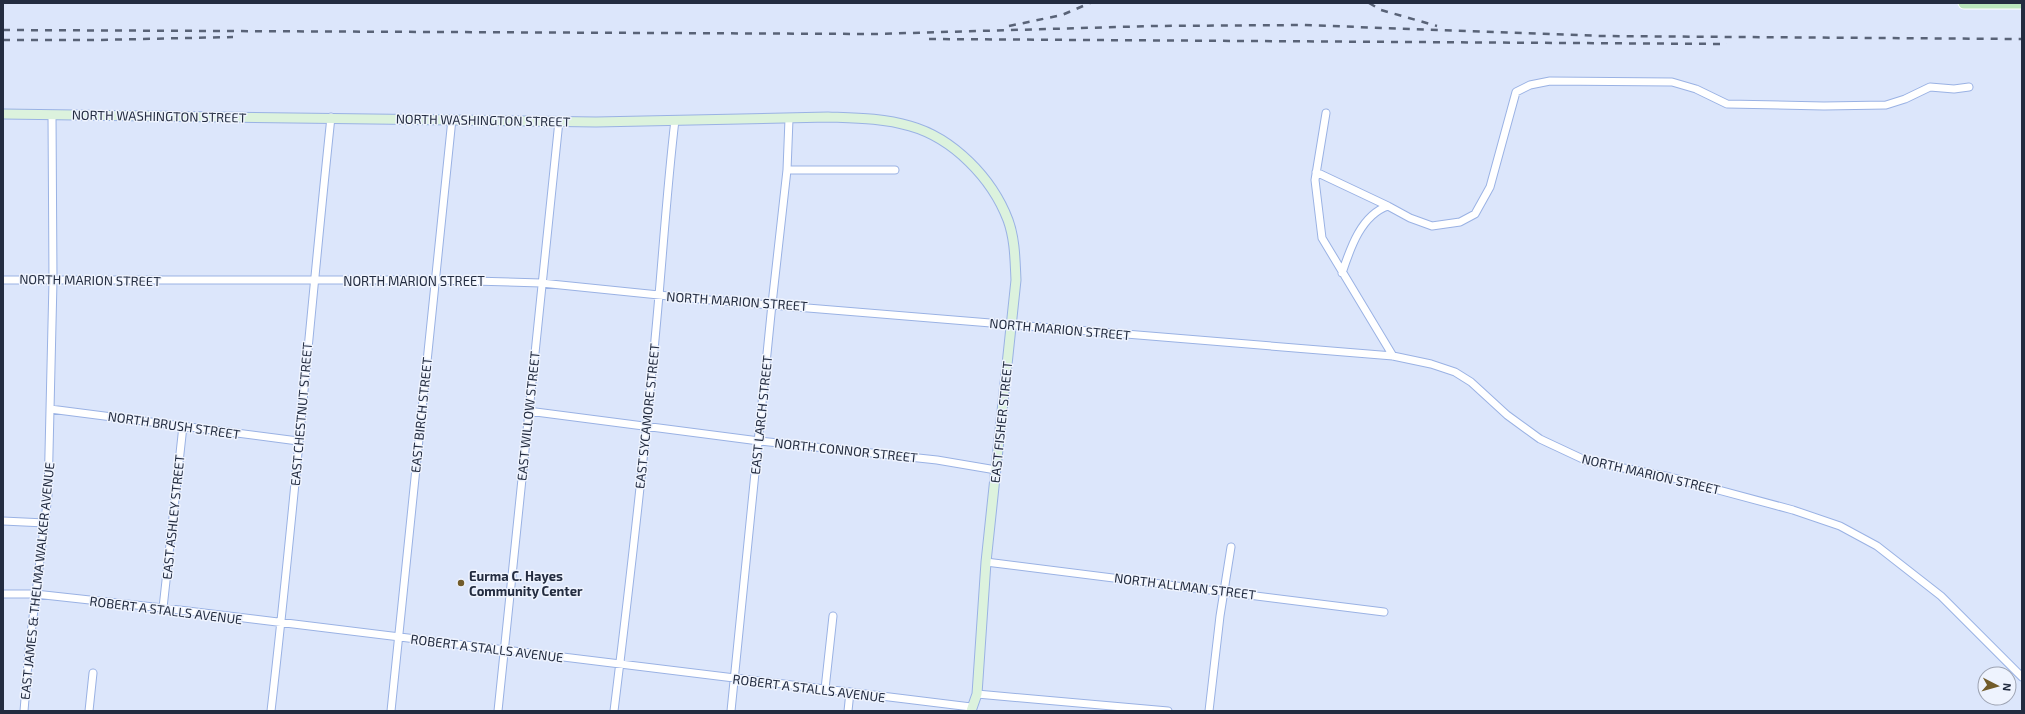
<svg xmlns="http://www.w3.org/2000/svg" width="2025" height="714" font-family="'Exo 2',sans-serif">
  <rect width="100%" height="100%" fill="#dce6fb"/>
  <g fill="none" stroke-linecap="round" stroke-linejoin="round">
    <defs>
      <path id="street" d="M1326,113L1315,180L1322,238L1393,356
        M787,170H895
        M1316,172L1388,206
        M1342,273C1350,249 1361,215 1388,206L1410,218L1432,226L1460,222L1475,214L1490,187L1516,92L1530,85L1550,81L1672,82L1696,89L1727,104L1824,106L1886,105L1905,99L1930,87L1954,89L1969,87
        M3,280H435L541,283L698,299L1393,356L1431,364L1455,372L1471,382L1507,415L1540,439L1587,461L1670,477L1793,510L1840,526L1877,546L1941,596L2022,677
        M50,409L298,441
        M528,411L759,441L937,460L996,470
        M3,521L45,523
        M986,562L1384,612
        M3,594H35L163,608L971,707
        M163,608L183,426
        M825,689L833,616
        M977,694L1168,711
        M24,711L29,650L48,495L53,281L52,115
        M89,711L93,673
        M271,711C294,514 310,315 331,117
        M391,711L452,119
        M498,711L559,121
        M614,711C631,573 647,434 659,295C664,237 668,179 675,120
        M731,711L772,304L787,170L789,119
        M848,711L850,692
        M1209,711L1220,616L1231,547"/>
      <path id="secondary" d="M3,114L596,122L828,117C855,118 883,118 910,126C953,138 992,178 1008,220C1015,239 1015,260 1016,280L986,562L977,694L971,711"/>
      <path id="primary" d="M1964,3H2022"/>
    </defs>
    <use href="#street" stroke="#9ab2e4" stroke-width="9"/>
    <use href="#secondary" stroke="#9ab2e4" stroke-width="11"/>
    <use href="#primary" stroke="#fff" stroke-width="13"/>
    <use href="#street" stroke="#fff" stroke-width="7"/>
    <use href="#secondary" stroke="#dcf2dd" stroke-width="9"/>
    <use href="#primary" stroke="#bae6bc" stroke-width="11"/>
    <path stroke="#596377" stroke-width="2.5" stroke-dasharray="7 7" stroke-linecap="butt" d="M1369,3L1381,10L1437,26
      M1009,26L1062,15L1090,3
      M3,30L874,34L1152,26L1303,25L1602,36L2022,39
      M929,39L1727,44
      M3,40H97L233,37"/>
  </g>
  <circle fill="#725c2b" stroke="#eef3fe" stroke-width="1.5" cx="461" cy="583" r="4"/>
  <g text-anchor="middle" dominant-baseline="central" stroke-width="3" stroke-linejoin="round" paint-order="stroke">
    <g font-size="13" fill="#232c40" stroke="#eef3fe">
      <text transform="translate(159 116) rotate(1)">NORTH WASHINGTON STREET</text>
      <text transform="translate(483 120) rotate(1)">NORTH WASHINGTON STREET</text>
      <text transform="translate(90 280) rotate(1)">NORTH MARION STREET</text>
      <text x="414" y="281">NORTH MARION STREET</text>
      <text transform="translate(737 301) rotate(4)">NORTH MARION STREET</text>
      <text transform="translate(1060 329) rotate(5)">NORTH MARION STREET</text>
      <text transform="translate(301 414) rotate(-85)">EAST CHESTNUT STREET</text>
      <text transform="translate(421 415) rotate(-84)">EAST BIRCH STREET</text>
      <text transform="translate(761 415) rotate(-84)">EAST LARCH STREET</text>
      <text transform="translate(528 416) rotate(-84)">EAST WILLOW STREET</text>
      <text transform="translate(647 416) rotate(-84)">EAST SYCAMORE STREET</text>
      <text transform="translate(1001 422) rotate(-84)">EAST FISHER STREET</text>
      <text transform="translate(174 425) rotate(8)">NORTH BRUSH STREET</text>
      <text transform="translate(846 450) rotate(6)">NORTH CONNOR STREET</text>
      <text transform="translate(1651 474) rotate(13)">NORTH MARION STREET</text>
      <text transform="translate(173 517) rotate(-84)">EAST ASHLEY STREET</text>
      <text transform="translate(37 581) rotate(-84)">EAST JAMES &amp; THELMA WALKER AVENUE</text>
      <text transform="translate(1185 586) rotate(7)">NORTH ALLMAN STREET</text>
      <text transform="translate(166 610) rotate(7)">ROBERT A STALLS AVENUE</text>
      <text transform="translate(487 648) rotate(7)">ROBERT A STALLS AVENUE</text>
      <text transform="translate(809 688) rotate(7)">ROBERT A STALLS AVENUE</text>
    </g>
    <g font-size="13" font-weight="bold" fill="#232c40" stroke="#eef3fe" text-anchor="start">
      <text x="469" y="576">Eurma C. Hayes<tspan x="469" dy="15">Community Center</tspan></text>
    </g>
  </g>
  <rect width="2025" height="714" fill="none" stroke="#232c40" stroke-width="8"/>
  <g transform="translate(1997 686) rotate(96)"><circle r="19" fill="#eef3fe" stroke="#9da3b2"/>
  <path d="M0-3L7 15L0 10L-7 15Z" fill="#725c2b"/>
  <text y="-6" font-size="11" font-weight="bold" text-anchor="middle" fill="#232c40">N</text>
  </g>
</svg>
